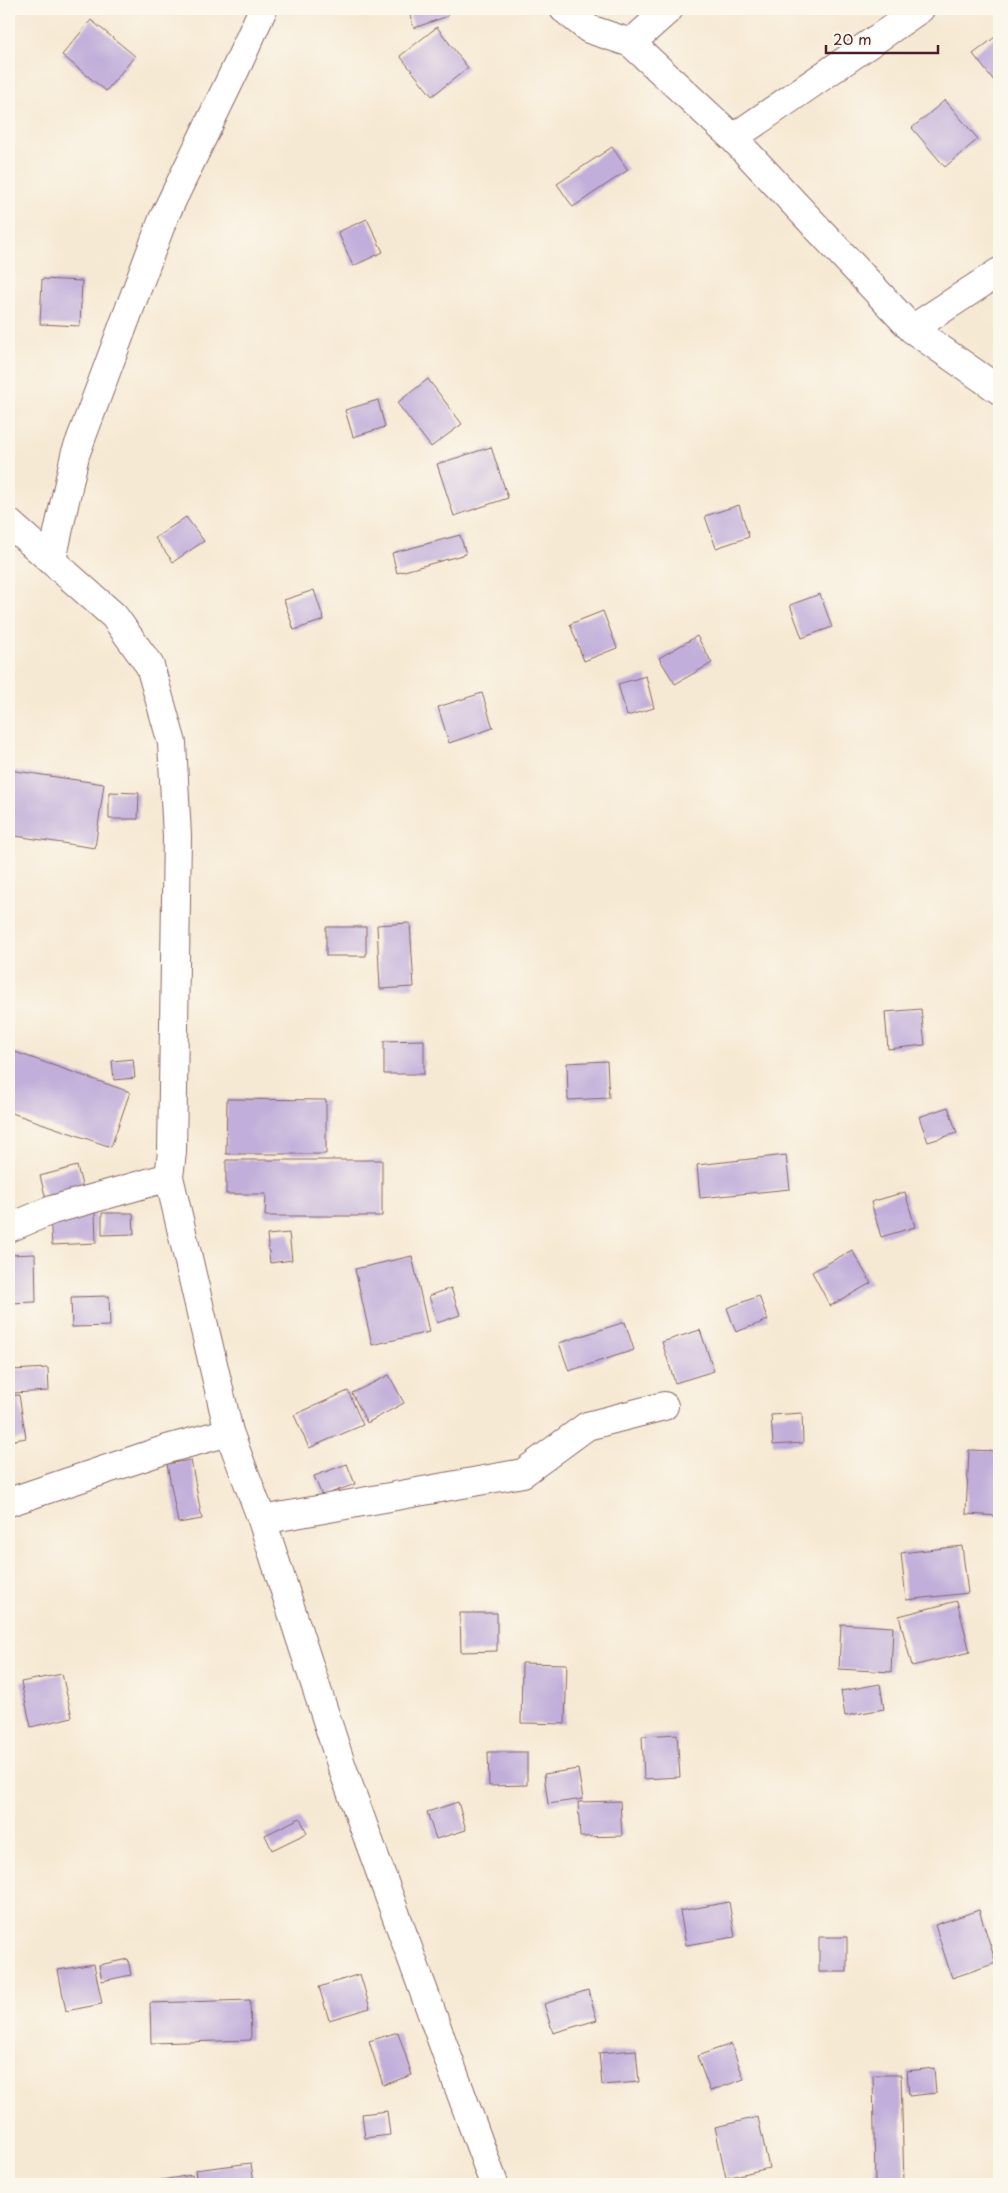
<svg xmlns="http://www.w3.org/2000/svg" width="1008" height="2193" font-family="'Playpen Sans',sans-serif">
  <rect width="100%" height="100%" fill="#fbf7ec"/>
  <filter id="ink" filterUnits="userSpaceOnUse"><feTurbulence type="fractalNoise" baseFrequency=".02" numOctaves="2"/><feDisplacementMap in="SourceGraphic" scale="10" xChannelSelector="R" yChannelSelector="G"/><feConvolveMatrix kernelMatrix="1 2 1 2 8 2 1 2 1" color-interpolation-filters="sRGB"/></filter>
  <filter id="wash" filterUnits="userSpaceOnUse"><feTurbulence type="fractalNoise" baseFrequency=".0096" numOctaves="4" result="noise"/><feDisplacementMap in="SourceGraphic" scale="20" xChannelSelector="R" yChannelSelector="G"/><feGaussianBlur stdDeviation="1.12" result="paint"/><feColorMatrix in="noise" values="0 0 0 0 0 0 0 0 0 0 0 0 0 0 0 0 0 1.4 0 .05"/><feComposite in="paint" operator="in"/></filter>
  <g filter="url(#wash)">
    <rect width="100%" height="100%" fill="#f6e9d3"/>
    <g id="blocks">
      <path fill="#c1aeda" d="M408,9H446L448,16L414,28Z
        M91,20L135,56L106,91L62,55Z
        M437,27L468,68L432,96L400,56Z
        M999,34V87L973,54Z
        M945,100L978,139L945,167L912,128Z
        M612,147L628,170L573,207L557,184Z
        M367,219L383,252L353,266L338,232Z
        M42,279L82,281L80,326L40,324Z
        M428,379L462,424L431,447L397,403Z
        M378,400L385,427L353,437L345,410Z
        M491,447L508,498L454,516L437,464Z
        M739,505L749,537L716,548L705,516Z
        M186,517L204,541L173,562L155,538Z
        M460,535L466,554L397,573L392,553Z
        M314,590L324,620L294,630L284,600Z
        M820,594L832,627L802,638L790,605Z
        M603,611L617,648L584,661L570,624Z
        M697,636L712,663L675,684L659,658Z
        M646,676L654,708L627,716L618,684Z
        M482,693L493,728L449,743L438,707Z
        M9,770L104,784L95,848L9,835Z
        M109,792L139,793L138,819H109Z
        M410,923L414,987L380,989L377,925Z
        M326,927H366V956H326Z
        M921,1009L925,1045L888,1049L885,1012Z
        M424,1040V1074H384V1041Z
        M9,1050L130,1092L111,1147L9,1112Z
        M133,1059L135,1078L114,1080L112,1061Z
        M607,1061L609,1098L568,1100L567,1063Z
        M227,1099L326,1100V1154H226Z
        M948,1107L957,1133L928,1142L919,1117Z
        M786,1155L790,1189L700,1198L697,1165Z
        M226,1160H382V1216H265L266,1194H226Z
        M77,1166L83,1189L46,1199L40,1176Z
        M905,1192L915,1227L881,1237L871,1202Z
        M95,1212L96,1243L52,1245L50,1215Z
        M102,1213H133L134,1234L102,1235Z
        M289,1233L292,1260L270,1263L267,1235Z
        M852,1250L871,1283L830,1306L812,1272Z
        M35,1254L36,1302L9,1303V1255Z
        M412,1256L429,1332L372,1345L355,1269Z
        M451,1288L460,1315L437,1323L429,1296Z
        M109,1296L110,1326L72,1327L71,1297Z
        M759,1296L768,1320L736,1332L727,1308Z
        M625,1322L634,1350L569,1371L559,1343Z
        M700,1330L714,1371L675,1383L662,1342Z
        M48,1368L49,1391L13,1393L11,1370Z
        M389,1375L404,1403L367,1423L352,1393Z
        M348,1391L363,1425L309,1448L294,1415Z
        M19,1395L26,1438L9,1441V1396Z
        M802,1413L803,1443L773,1445L771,1415Z
        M969,1450L999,1451V1516L966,1514Z
        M191,1460L202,1519L178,1523L167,1464Z
        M347,1464L355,1484L322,1496L314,1476Z
        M962,1546L968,1593L906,1600L901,1553Z
        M957,1601L970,1652L912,1666L899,1616Z
        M460,1613H497V1651L461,1652Z
        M841,1624L893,1627L891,1672L839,1669Z
        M522,1663L567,1664L565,1724L521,1723Z
        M62,1674L72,1717L31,1727L21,1682Z
        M880,1684L884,1709L845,1716L841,1691Z
        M677,1734L680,1777L644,1779L642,1736Z
        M488,1752H527V1785L489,1786Z
        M578,1769L583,1799L548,1804L544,1774Z
        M620,1801L622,1836L580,1837L578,1802Z
        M458,1802L466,1830L436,1839L427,1812Z
        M300,1818L307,1833L272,1850L265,1835Z
        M729,1902L735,1937L686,1945L680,1911Z
        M979,1910L996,1963L952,1978L935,1925Z
        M819,1937H847V1972H819Z
        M128,1959L131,1975L102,1981L99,1965Z
        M94,1964L102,2004L66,2011L58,1970Z
        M360,1974L370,2008L329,2020L319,1987Z
        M588,1990L597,2020L553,2033L544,2004Z
        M250,2000L251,2040L151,2043L150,2003Z
        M398,2032L412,2075L383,2085L369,2041Z
        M731,2044L744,2079L710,2091L697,2056Z
        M636,2050L639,2082L602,2085L599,2053Z
        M934,2068L936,2093L909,2096L907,2071Z
        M873,2075H901L904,2184H875Z
        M387,2111L390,2135L365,2138L362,2114Z
        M758,2117L769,2168L726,2178L715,2127Z
        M251,2163L254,2184H197L195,2170Z
        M192,2175L194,2184H143V2183Z"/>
    </g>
  </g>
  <g filter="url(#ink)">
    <use href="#blocks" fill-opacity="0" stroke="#866666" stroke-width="1"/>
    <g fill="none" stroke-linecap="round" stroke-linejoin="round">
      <defs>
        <path id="minor" d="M564,9L589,29L631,43L669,9
          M631,43L733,138L912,329L999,390
          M733,138L920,9
          M912,329L999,272
          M9,523L114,616L150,666L172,743L177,836L172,1152L169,1177L229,1432L262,1520L342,1767L494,2184
          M52,560L75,455L163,219L238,64L263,9
          M9,1228L52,1210L169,1177
          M9,1502L167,1449L229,1432
          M262,1520L523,1473L587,1426L664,1406"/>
      </defs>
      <use href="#minor" stroke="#866666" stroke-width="30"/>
      <use href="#minor" stroke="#fff" stroke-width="28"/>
    </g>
  </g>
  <rect width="1008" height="2193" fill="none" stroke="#fbf7ec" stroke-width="30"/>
  <path d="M826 45v8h112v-8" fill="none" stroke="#4a1f2b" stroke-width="2.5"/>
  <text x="833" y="45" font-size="15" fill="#4a1f2b" stroke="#fbf7ec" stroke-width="4" paint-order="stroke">20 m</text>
</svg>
